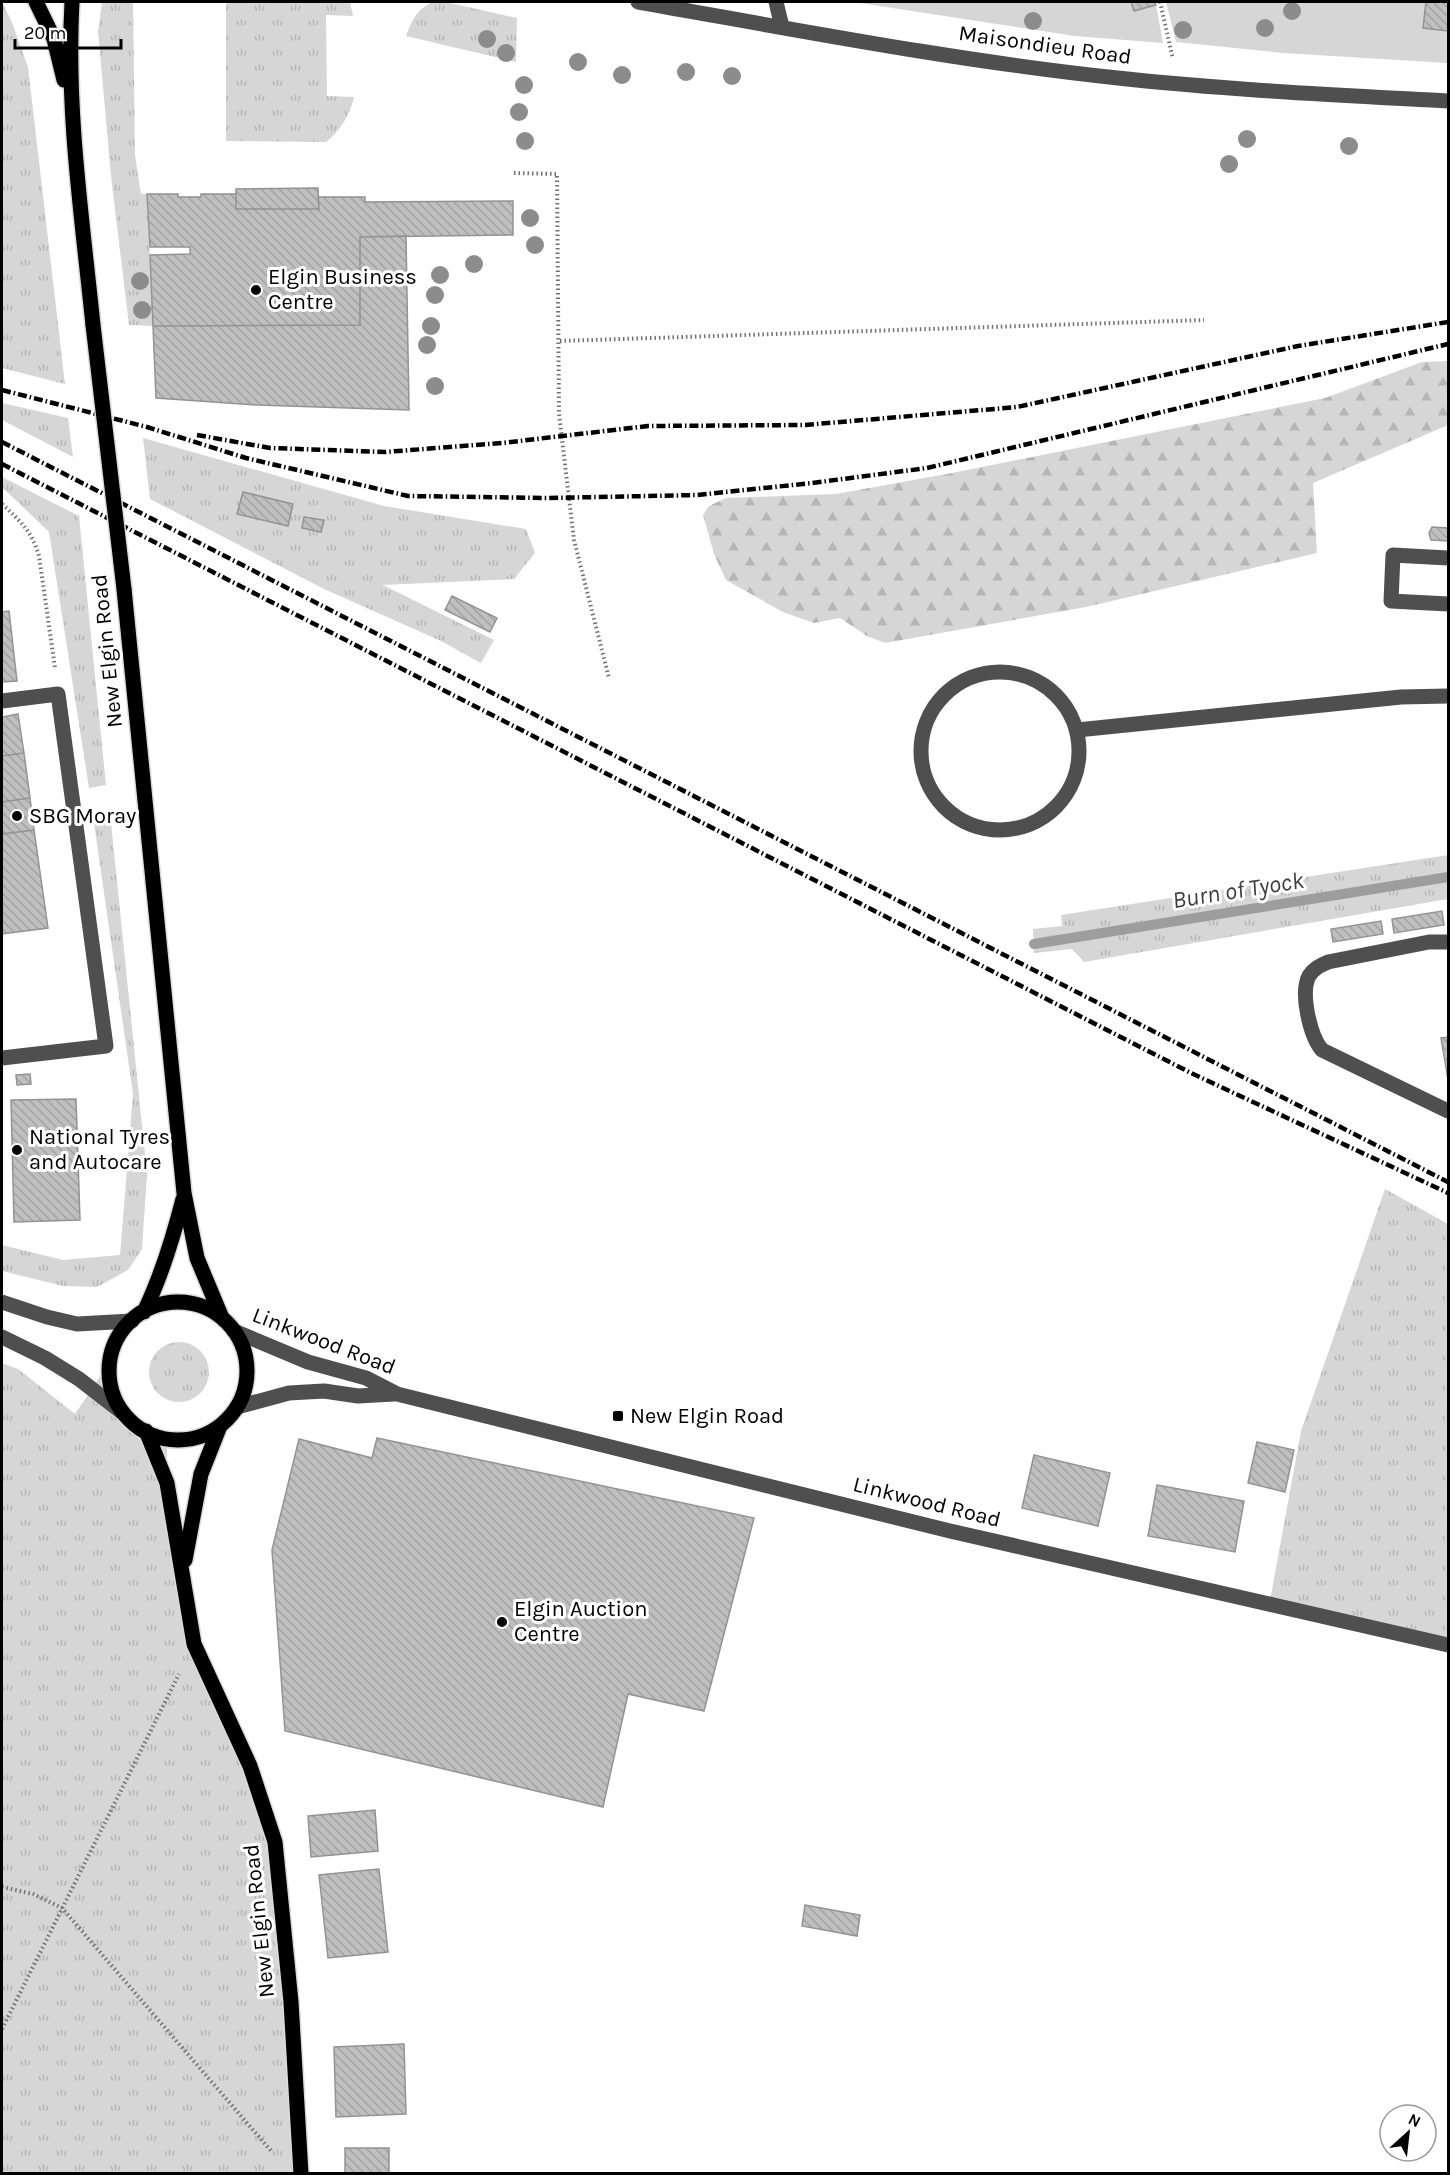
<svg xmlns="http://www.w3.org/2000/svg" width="1450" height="2175" font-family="Karla,sans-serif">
  <defs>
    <pattern id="grass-tufts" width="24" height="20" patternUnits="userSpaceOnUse" patternTransform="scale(1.5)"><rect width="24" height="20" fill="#d6d6d6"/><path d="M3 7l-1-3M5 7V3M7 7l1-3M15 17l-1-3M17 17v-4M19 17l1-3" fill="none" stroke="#b6b6b6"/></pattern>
    <pattern id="forest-firs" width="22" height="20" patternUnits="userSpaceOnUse" patternTransform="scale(1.5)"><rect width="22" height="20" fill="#d6d6d6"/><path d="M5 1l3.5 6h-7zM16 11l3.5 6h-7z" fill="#b6b6b6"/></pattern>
    <pattern id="building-back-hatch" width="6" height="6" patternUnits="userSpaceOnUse" patternTransform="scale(1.5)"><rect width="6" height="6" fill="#bfbfbf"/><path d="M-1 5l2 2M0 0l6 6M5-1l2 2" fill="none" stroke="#a2a2a2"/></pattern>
  </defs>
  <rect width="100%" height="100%" fill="#fff"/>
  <path fill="url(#grass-tufts)" d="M2,2L11,20L28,67L65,384L2,368Z
    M102,2H133L135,155L141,194H147L153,326L129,325L111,176L98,31Z
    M226,2H350L353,16L326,15L327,96L354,97C350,115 340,131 326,142L226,141Z
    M433,2H446L517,18L516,62L406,36C412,20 417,9 433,2Z
    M2,403L68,418L73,457L2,420Z
    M143,438L384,506L526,529L535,553L514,579L383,585L494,640L481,663L441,641L324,589L150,499Z
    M2,477L79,516L106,785L89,788L49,532L2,487Z
    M110,813L147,1174L142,1249L128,1270L97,1287L63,1286L2,1271V1245L63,1260L120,1255L133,1094L93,816Z
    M1448,855V899L1084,962L1072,949L1034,953L1033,929L1062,926L1061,915Z
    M1385,1189L1448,1224V1645L1269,1606L1301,1431Z
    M149 1372a30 30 0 1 1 60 0a30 30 0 1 1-60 0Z
    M111,1360C107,1403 128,1427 167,1439V1483L194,1644L275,1842L301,2173H2V1363L18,1369L75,1414Z"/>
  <path fill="url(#forest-firs)" d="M1448,361V425L1313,483L1317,553L1086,607L885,643L867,636L840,618L814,623L783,612L726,580L714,554L703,515L709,506L726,498L836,494L952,473L1325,398L1422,362Z"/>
  <path fill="#d6d6d6" d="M853,2H1131L1134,11L1156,5L1163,43L1075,36Z
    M1166,2H1448V63L1283,53L1176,42Z"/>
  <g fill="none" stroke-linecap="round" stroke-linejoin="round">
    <path stroke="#9d9d9d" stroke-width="10" d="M1034,944L1448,877"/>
  </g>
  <path fill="url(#building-back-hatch)" stroke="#939393" stroke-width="1.5" d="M1131,2H1155L1156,5L1134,11Z
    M1426,2H1448V31L1423,28Z
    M318,188L319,209H236V189Z
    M147,194H178V197H201V194H236V209H319L318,197H365V202L513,201V235L360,237V325L153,326L150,255L190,254V247H150Z
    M406,236L409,410L257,405L156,398L153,326L360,325V237Z
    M243,492L293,504L288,526L237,514Z
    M304,517L324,520L321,532L302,528Z
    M1432,527L1448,528V541L1431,540L1429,533Z
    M452,596L497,618L490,632L445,610Z
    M9,611L17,681L2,682V612Z
    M18,714L24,753L2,756V717Z
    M24,753L30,798L2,802V756Z
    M30,798L34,830L2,834V802Z
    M34,830L48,928L2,934V834Z
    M1442,911L1444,925L1394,933L1392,919Z
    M1381,921L1383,934L1333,942L1331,929Z
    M1448,1037V1080L1441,1038Z
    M30,1074L31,1084L17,1085L16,1075Z
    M76,1099L80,1220L14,1222L11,1100Z
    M377,1438L754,1518L704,1711L628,1694L603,1807L285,1731L272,1550L299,1439L372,1458Z
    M1257,1442L1294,1450L1285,1492L1248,1483Z
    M1034,1455L1110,1473L1098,1526L1022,1508Z
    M1157,1485L1244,1501L1235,1552L1148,1536Z
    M375,1810L378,1851L311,1857L308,1816Z
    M379,1869L388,1952L328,1958L319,1875Z
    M805,1905L860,1915L857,1936L802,1926Z
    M404,2044L406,2114L336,2117L334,2047Z
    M345,2148H389V2174H345Z"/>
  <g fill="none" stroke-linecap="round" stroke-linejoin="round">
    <defs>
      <path id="major" d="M36,2L54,39L64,80
        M72,2C66,110 82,217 93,325
        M124,589L184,1193L197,1258L222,1318
        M109 1371a69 69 0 1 1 138 0a69 69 0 1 1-138 0Z
        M144,1312C162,1275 173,1238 183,1199
        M146,1431L167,1483L194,1644L250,1766L275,1842L291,2002L301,2174
        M185,1560L201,1474L220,1426"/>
    </defs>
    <use href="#major" stroke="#dbdbdb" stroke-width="18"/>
    <path stroke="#717171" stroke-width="4" stroke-dasharray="1.5 3" stroke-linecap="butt" d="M1160,2L1173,59
      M514,173L557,174L559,414L574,540L609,678
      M560,341L1204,320
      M2,504C20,521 32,531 39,556L55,668
      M2,1887L33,1894L62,1908L272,2152
      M2,2029L179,1674"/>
    <path stroke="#4f4f4f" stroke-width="15" d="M638,2C798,30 957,61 1118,78C1228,90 1338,95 1448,101
      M776,2L782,27
      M1448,558L1393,555L1391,601L1448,604
      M921 751a79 79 0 1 1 158 0a79 79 0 1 1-158 0Z
      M2,701L58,694L106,1046L2,1058
      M1077,730L1401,697L1448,696
      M1448,942H1429L1328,962C1320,966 1314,968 1309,976C1300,993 1310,1036 1322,1050L1448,1111
      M2,1302L47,1317L77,1324L132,1321
      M234,1331L308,1362L366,1378L397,1394L950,1531L1448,1645
      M2,1337L45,1358L79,1379L123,1413
      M237,1407L289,1393L324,1391L358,1396L394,1394"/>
    <use href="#major" stroke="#000" stroke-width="15"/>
    <path stroke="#000" stroke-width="4.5" stroke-dasharray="9 3 1.5 3" stroke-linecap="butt" d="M2,390L147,427L246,458L408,496L548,498L697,495L812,483L927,468L1448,344
      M197,435L270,448L385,452L502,443L648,426L805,425L1017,407L1298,346L1448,322
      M2,442L1448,1182
      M2,464L1191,1073L1448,1193"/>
    <defs>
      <path id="major-bridge" d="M93,325L124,589"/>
    </defs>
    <use href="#major-bridge" stroke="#dbdbdb" stroke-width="18" stroke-linecap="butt"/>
    <use href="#major-bridge" stroke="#000" stroke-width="15"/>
  </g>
  <g fill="#8c8c8c">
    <circle cx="1292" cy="11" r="9"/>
    <circle cx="1033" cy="21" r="9"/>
    <circle cx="1265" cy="28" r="9"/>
    <circle cx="1183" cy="30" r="9"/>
    <circle cx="487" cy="39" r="9"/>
    <circle cx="506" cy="53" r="9"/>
    <circle cx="578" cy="62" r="9"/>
    <circle cx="686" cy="72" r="9"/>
    <circle cx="622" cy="75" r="9"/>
    <circle cx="732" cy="76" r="9"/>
    <circle cx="524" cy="85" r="9"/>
    <circle cx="519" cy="112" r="9"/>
    <circle cx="1247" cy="139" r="9"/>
    <circle cx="525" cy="141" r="9"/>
    <circle cx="1349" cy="146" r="9"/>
    <circle cx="1229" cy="164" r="9"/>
    <circle cx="530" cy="218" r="9"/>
    <circle cx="535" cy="245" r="9"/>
    <circle cx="474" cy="264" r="9"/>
    <circle cx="440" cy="275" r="9"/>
    <circle cx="140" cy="281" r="9"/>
    <circle cx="435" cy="295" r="9"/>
    <circle cx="142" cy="310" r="9"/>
    <circle cx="431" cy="326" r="9"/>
    <circle cx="427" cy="345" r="9"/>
    <circle cx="435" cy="386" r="9"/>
  </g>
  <g fill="#000" stroke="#fff" stroke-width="2">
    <circle cx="256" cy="290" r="6"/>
    <circle cx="17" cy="816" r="6"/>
    <circle cx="17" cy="1150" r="6"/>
    <rect x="612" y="1410" width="12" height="12" rx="3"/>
    <circle cx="502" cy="1622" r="6"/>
  </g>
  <g text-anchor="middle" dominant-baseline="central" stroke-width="6" stroke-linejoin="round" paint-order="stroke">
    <g font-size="22" fill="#000" stroke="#fff">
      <text transform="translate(1045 45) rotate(8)">Maisondieu Road</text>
      <text transform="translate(107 651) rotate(-96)">New Elgin Road</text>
      <text transform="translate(324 1341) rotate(21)">Linkwood Road</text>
      <text transform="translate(927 1502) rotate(14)">Linkwood Road</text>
      <text transform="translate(259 1921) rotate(-96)">New Elgin Road</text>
    </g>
    <g font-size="22" fill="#000" stroke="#fff" text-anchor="start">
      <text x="268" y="277">Elgin Business<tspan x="268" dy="25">Centre</tspan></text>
      <text x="29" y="816">SBG Moray</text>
      <text x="29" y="1137">National Tyres<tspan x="29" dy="25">and Autocare</tspan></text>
      <text x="630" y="1416">New Elgin Road</text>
      <text x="514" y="1609">Elgin Auction<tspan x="514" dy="25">Centre</tspan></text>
    </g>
    <g font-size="24" font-style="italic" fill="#3e3e3e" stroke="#fff">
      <text transform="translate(1238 890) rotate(-9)">Burn of Tyock</text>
    </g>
  </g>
  <rect width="1450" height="2175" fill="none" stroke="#000000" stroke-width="6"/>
  <g transform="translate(1408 2133) rotate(27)"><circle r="28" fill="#ffffff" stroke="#999999" stroke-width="1.5"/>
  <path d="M0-4.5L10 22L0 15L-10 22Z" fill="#000000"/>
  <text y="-9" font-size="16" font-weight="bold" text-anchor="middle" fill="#000000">N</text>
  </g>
  <path d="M15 39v9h106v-9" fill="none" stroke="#000000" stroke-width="3"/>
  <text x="24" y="39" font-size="18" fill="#000000" stroke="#ffffff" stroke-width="4.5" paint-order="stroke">20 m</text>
</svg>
